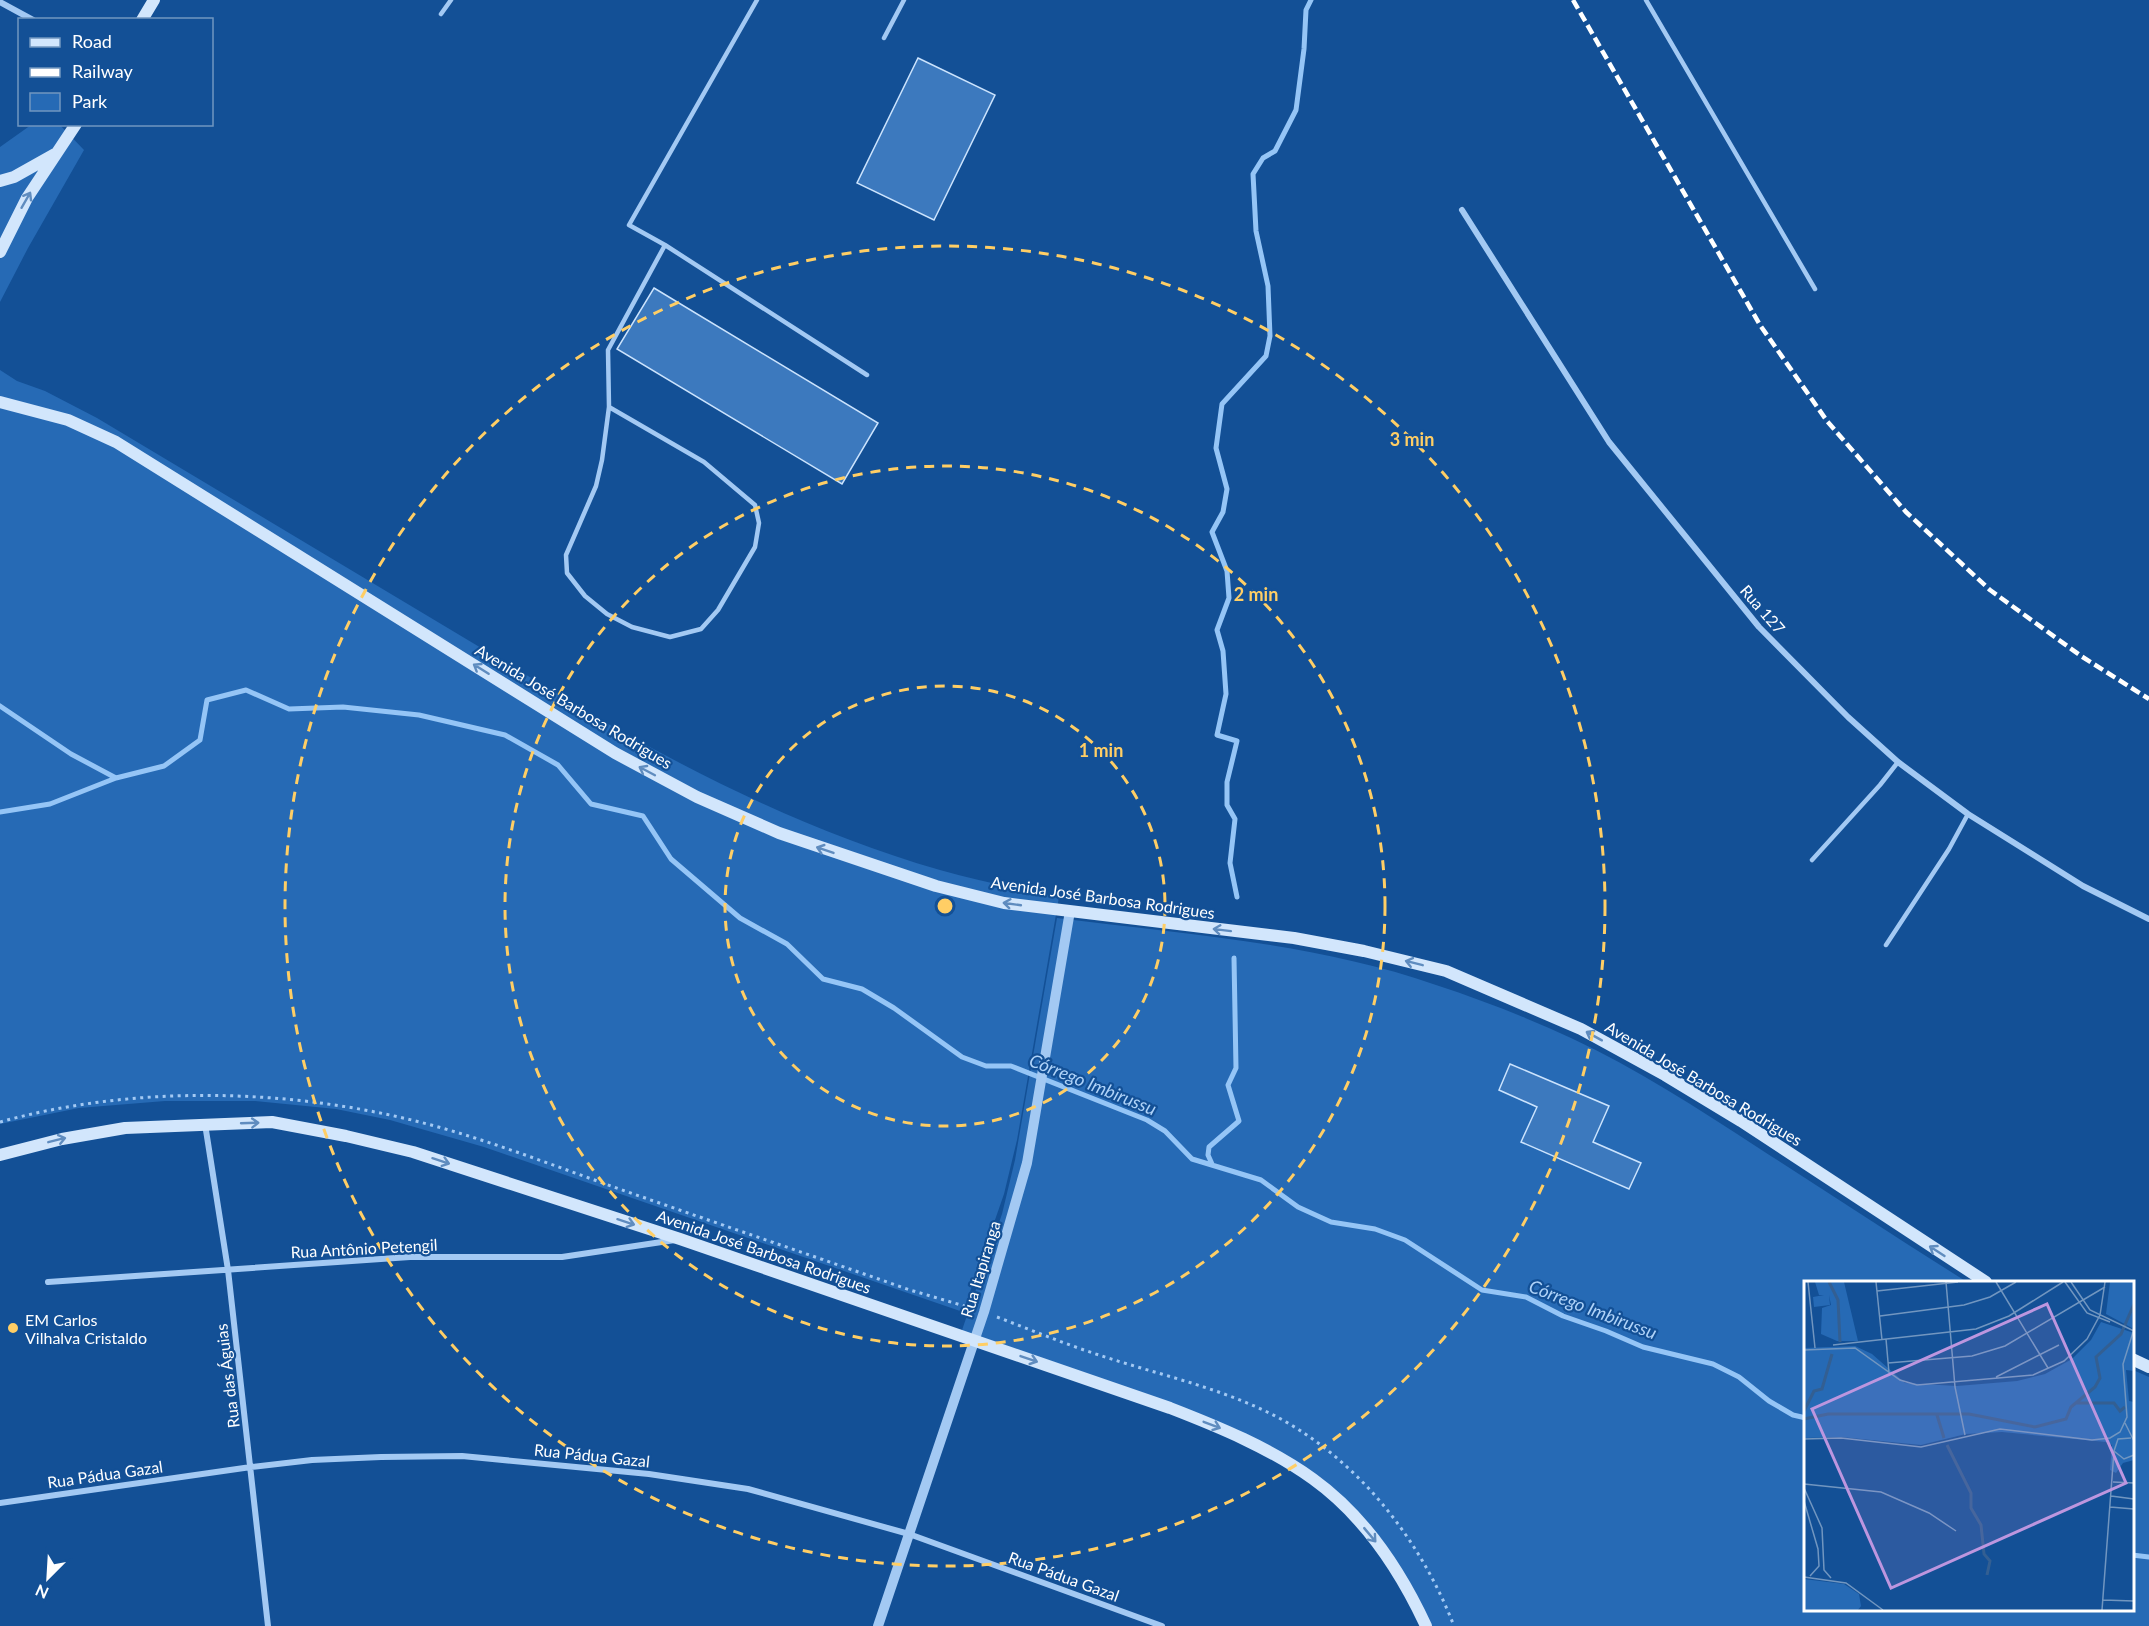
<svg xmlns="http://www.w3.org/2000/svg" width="2149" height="1626" font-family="Lato,sans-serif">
  <rect width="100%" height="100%" fill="#135096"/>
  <path fill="#266ab5" d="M59,124L84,150L28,248L0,302V147L31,125Z
    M0,370L17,381L45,391L97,418L615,728C719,786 825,837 940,870C979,881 1019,889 1059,897L1017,1140L1004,1194L963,1312L484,1147L390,1120L336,1109L255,1101H165L79,1108L0,1124Z
    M1057,918C1184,934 1315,943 1436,985C1482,1000 1528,1018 1571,1038C1636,1068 1697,1108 1757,1147C1827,1192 1897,1238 1967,1282H1806V1610H2132L2133,1370L2149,1377V1626H1420L1411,1601L1350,1513L1276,1454L961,1333L1002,1214L1015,1160Z"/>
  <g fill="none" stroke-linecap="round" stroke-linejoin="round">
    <path stroke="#95c5f6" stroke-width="5" d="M0,706L71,754L116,778
      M0,812L50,804L116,778L164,766L200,740L207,700L246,690L289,709L343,707L419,715L505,735L558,765L591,804L643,816L671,859L740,918L787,944L823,979L862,989L894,1008L962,1057L986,1066H1011L1147,1120L1165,1131L1192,1159L1261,1180L1298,1207L1331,1222L1375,1229L1405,1240L1482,1290L1526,1297L1563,1316L1606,1331L1643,1347L1713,1364L1739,1377L1769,1401L1793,1415L1806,1418
      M1237,897L1230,863L1235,819L1227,805V782L1237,741L1217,735L1226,694L1223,651L1217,630L1229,598L1227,571L1212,532L1223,512L1227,489L1216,448L1222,404L1266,356L1270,336L1268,286L1256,231L1253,174L1263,158L1275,151L1296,110L1304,49L1306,10L1311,0
      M1212,1164L1208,1155L1209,1147L1239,1121L1228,1085L1236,1068L1234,958
      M2132,1555L2149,1557"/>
  </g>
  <path fill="#3c79be" stroke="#cbe3fd" stroke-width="1.5" d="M918,58L995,95L934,220L857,183Z
    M654,288L878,423L842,484L617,349Z
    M1510,1064L1609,1106L1593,1142L1641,1163L1629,1189L1521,1142L1537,1107L1499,1090Z"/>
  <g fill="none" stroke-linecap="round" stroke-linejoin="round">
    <path stroke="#a3c9f3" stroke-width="3" stroke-dasharray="3 4.5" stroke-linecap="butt" d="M0,1122C122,1088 261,1088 385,1114C468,1131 548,1164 628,1192C722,1225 816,1257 910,1290L971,1308
      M997,1317C1031,1330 1065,1344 1099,1355C1159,1375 1223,1388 1279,1418C1360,1462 1421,1541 1454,1626"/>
    <path stroke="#a3c9f3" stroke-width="4.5" d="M1646,0L1815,289
      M441,14L451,0
      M884,38L904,0
      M665,245L867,375
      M609,407L602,460L596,486L566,555L567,573L585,596L607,614L632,627L670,637L701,629L718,610L755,547L759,523L755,505L704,462L609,407L608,350L665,245L629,225L757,0
      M1812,860L1880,785L1898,762
      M1886,945L1949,849L1968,814"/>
    <path stroke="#a3c9f3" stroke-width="6" d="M0,2L33,20
      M1462,210L1609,442L1759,627L1848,717L1898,762L1968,814L2083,886L2149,919
      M205,1124L228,1270L268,1626
      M48,1282L410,1257H562L675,1240
      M0,1503L251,1467L312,1460L381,1457L462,1456L649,1474L748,1489L909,1534L1162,1626"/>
    <path stroke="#a3c9f3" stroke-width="10" d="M878,1626L984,1312L1027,1163L1070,911"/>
    <path stroke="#d2e6fc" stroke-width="12" d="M142,20L154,0
      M0,181L14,177L55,154
      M0,252L27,198L76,124
      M0,402L68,420L116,442L615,753L697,797L779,833L936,886L1004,903L1294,938L1364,951L1446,971L1581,1029L1665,1075L1741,1121L1986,1282
      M0,1155L62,1139L125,1128L272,1122L346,1136L413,1152L680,1239L1170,1408C1219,1427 1270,1448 1313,1479C1363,1515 1400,1570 1426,1626
      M2132,1359L2149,1367"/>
    <path stroke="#fff" stroke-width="4.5" stroke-dasharray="10 4.5" stroke-linecap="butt" d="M1573,0L1760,325L1827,421L1906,512L1990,590L2081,656L2149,699"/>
  </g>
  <defs><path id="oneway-shaft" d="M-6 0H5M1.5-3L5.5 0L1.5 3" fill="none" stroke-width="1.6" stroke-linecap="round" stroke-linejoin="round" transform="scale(1.5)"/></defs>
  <g stroke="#5f8cbf">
    <use href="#oneway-shaft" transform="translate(26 200) rotate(-60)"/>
    <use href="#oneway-shaft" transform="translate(481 669) rotate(-148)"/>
    <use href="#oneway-shaft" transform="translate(647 771) rotate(-152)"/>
    <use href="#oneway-shaft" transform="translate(825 850) rotate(-161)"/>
    <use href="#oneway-shaft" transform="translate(1012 904) rotate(-172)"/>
    <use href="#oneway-shaft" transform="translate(1222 930) rotate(-173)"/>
    <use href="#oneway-shaft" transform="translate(1414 963) rotate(-166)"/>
    <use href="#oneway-shaft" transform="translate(1594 1036) rotate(-151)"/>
    <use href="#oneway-shaft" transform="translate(250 1123) rotate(-2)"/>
    <use href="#oneway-shaft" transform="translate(57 1140) rotate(-14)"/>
    <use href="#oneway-shaft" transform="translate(441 1161) rotate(18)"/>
    <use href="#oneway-shaft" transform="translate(626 1222) rotate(18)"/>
    <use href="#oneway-shaft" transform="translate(1937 1251) rotate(-147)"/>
    <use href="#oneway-shaft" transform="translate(1029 1359) rotate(19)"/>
    <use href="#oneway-shaft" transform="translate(1212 1425) rotate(21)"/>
    <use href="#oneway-shaft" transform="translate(1370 1535) rotate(50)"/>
  </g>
  <g fill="none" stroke="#ffce65" stroke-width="3" stroke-dasharray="10 8">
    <circle cx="945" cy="906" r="220"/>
    <circle cx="945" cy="906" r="440"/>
    <circle cx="945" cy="906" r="660"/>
  </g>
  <circle fill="#ffce65" stroke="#135096" stroke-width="2" cx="13" cy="1328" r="6"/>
  <g text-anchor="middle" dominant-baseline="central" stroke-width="4.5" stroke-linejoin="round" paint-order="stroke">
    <g font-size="16" fill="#fff" stroke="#135096">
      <text transform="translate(1763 609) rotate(49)">Rua 127</text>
      <text transform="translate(574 706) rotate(31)">Avenida José Barbosa Rodrigues</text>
      <text transform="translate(1103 897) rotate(8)">Avenida José Barbosa Rodrigues</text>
      <text transform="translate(1704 1083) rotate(31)">Avenida José Barbosa Rodrigues</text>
      <text transform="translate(364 1248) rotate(-3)">Rua Antônio Petengil</text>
      <text transform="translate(764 1251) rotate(19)">Avenida José Barbosa Rodrigues</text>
      <text transform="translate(980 1269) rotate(-73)">Rua Itapiranga</text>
      <text transform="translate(227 1376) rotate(-97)">Rua das Águias</text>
      <text transform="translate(592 1455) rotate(6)">Rua Pádua Gazal</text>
      <text transform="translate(105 1474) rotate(-8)">Rua Pádua Gazal</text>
      <text transform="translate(1064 1576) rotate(20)">Rua Pádua Gazal</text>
    </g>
    <g font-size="16" fill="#fff" stroke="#135096" text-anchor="start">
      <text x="25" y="1319">EM Carlos<tspan x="25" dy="18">Vilhalva Cristaldo</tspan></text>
    </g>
    <g font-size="18" font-style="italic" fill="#afd3f9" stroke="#135096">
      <text transform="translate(1093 1084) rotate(22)">Córrego Imbirussu</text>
      <text transform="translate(1593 1309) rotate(21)">Córrego Imbirussu</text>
    </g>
  </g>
  <g transform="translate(1804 1281)">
    <rect width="330" height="330" fill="#135096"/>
    <path d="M11,1H40L54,60H33L17,53L18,27L27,24L25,14L26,24L10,26L9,16L20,14H15ZM306,1H330L328,47L302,33ZM297,41L330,52V90L322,89L325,120L330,121V179L319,182L312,192L306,189L308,164L302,161L198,151L162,153L117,164L37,156L0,157V67L51,65L68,73L101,102L153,105L213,100L241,93L268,78L287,59ZM0,298L40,303L55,313L57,325L54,329H0Z" fill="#266ab5"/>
    <path fill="none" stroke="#335f92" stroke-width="3" d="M25,1L34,19L36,61M272,122H310L316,130L321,126M0,130L10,110L18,108L28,73M133,134L140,157M0,138L24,133H165L231,146L262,138L267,126L291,106L296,97L292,76L317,53L330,23M143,164L167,212V227L177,244L180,273L186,280L183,294"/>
    <path fill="none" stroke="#7196c0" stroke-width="1.5" d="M4,1L11,67M72,1L78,59M142,1L151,106L161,154M192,1L244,87M261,1L283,32L306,41M267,1L286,29L330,50M73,10L154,1M76,35L160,24L186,16L212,1M82,58L85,92M29,64L172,48L205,35L259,1M0,69L51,67L96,99L113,104L229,94L260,80L283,58L296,34L301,1M84,82L168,75L201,65L301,6M192,96L255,64M321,142L330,160M327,157L314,158L310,170L320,178L330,174M0,158L37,157L117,166L196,148L288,159L306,157L316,151L323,136L319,83L330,48M309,201L330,202M0,203L77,211L125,232L152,250M0,207L18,247L20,289L27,297M307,215L330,218M0,220L14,268L15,285L6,295M306,226L330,228M0,296L42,302L79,329M299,319L330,320M298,329L310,170"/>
    <path fill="#bd96df" fill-opacity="0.15" stroke="#bd96df" stroke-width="3" d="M243,23L322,202L87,307L8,128Z"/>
    <rect width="330" height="330" fill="none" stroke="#fff" stroke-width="3"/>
  </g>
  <circle cx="945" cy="906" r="9" fill="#ffce65" stroke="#135096" stroke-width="3"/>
  <g font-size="18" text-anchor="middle" font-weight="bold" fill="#ffce65" stroke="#135096" stroke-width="4.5" stroke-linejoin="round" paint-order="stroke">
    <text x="1412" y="446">3 min</text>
    <text x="1256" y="601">2 min</text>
    <text x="1101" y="757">1 min</text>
  </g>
  <rect x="18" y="18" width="195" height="108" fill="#135096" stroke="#7196c0" stroke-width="1.5"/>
  <rect x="30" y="38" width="30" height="9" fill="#d2e6fc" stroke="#7196c0" stroke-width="1.5"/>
  <text x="72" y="48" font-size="18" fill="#ffffff">Road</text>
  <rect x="30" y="68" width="30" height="9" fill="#ffffff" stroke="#7196c0" stroke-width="1.5"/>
  <text x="72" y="78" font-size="18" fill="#ffffff">Railway</text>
  <rect x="30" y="93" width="30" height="18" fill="#266ab5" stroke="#7196c0" stroke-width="1.5"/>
  <text x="72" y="108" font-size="18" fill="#ffffff">Park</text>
  <g transform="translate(48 1578) rotate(204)" stroke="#135096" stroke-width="4.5" paint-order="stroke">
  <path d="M0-4.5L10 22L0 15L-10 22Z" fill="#ffffff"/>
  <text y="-9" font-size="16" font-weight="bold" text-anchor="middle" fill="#ffffff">N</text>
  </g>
</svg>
